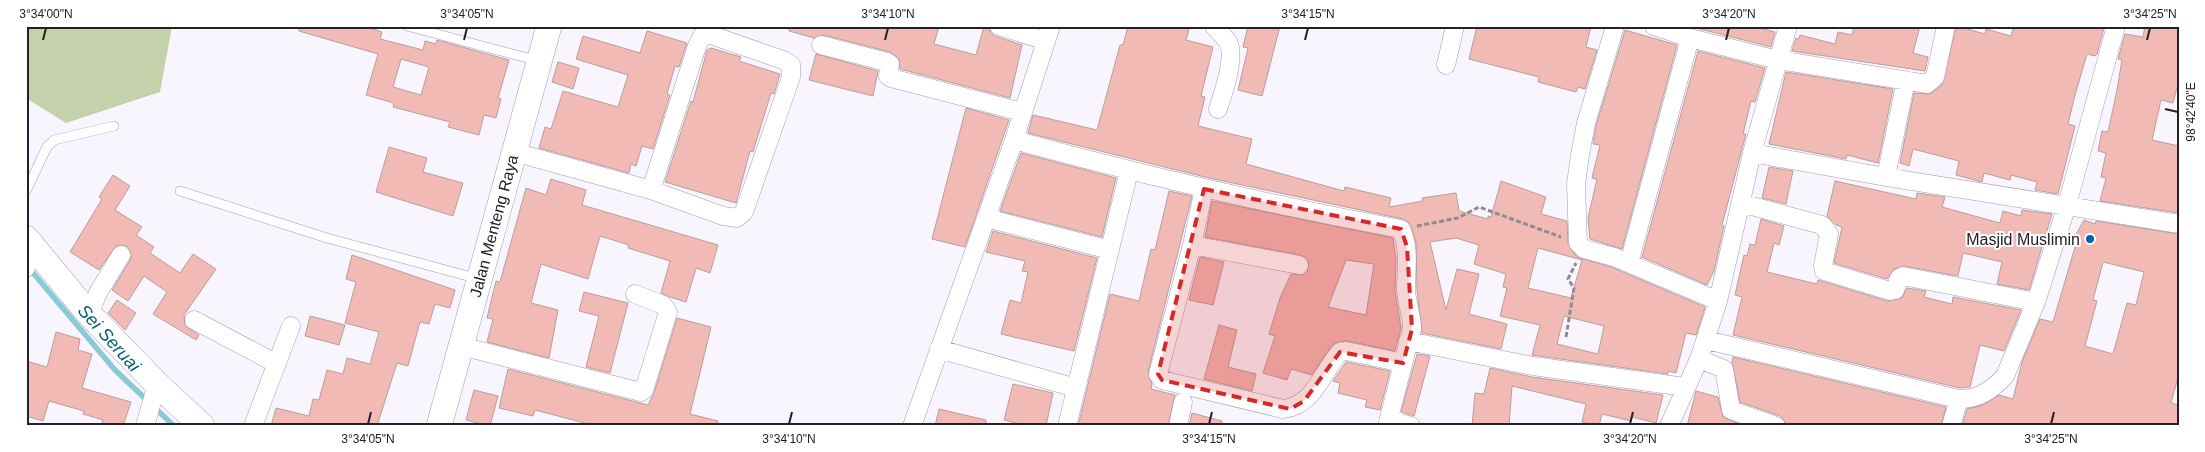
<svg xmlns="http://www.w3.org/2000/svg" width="2205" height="452" font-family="Helvetica,sans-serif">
  <rect width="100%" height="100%" fill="#f9f5fe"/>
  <path fill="#c4d1ab" d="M26,26H172L160,92L66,123L26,98Z"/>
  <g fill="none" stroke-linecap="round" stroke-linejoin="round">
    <path stroke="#8acad6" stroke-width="5.5" d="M29,268L115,370L174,426"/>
  </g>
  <path fill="#f2bab4" stroke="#b89e9c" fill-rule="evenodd" d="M299,26H364L382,32L380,39L423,50L425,41L436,44L437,40L509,60L498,98L501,99L496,118L484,115L479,135L448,127L450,122L393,107L394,103L366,95L378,54L299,31ZM401,59L429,67L421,95L393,87Z
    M789,26H939L934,44L976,55L984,26H989L991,33L995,36L1022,45L1010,98L900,69L899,59L890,52L824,35L814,38L789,31Z
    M1128,26H1190L1186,40L1213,47L1201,96L1205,97L1198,126L1252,139L1246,164L1344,191L1345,187L1391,198L1389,207L1423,201L1422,198L1456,193L1459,211L1488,219V216L1491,217L1501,181L1546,197L1541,214L1567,221L1568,244L1577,257L1611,267L1705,307L1696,335L1686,333L1676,373L1668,371V374L1532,355L1540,325L1500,316L1507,288L1503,287L1506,274L1474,264L1479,245L1456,238L1430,242L1446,310L1457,269L1479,274L1469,314L1507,324L1501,349L1422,333L1417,290L1416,243L1411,225L1403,219L1209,178L1028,133L1033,115L1097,130L1120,45H1123ZM1538,248L1582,260L1571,298L1528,288ZM1564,316L1604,326L1598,354L1557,344Z
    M1248,26H1280L1262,96L1238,90L1248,48L1243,47Z
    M1477,26H1591L1586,47L1597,50L1585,89L1578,87L1576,92L1538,82L1539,77L1469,59Z
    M1688,26H1752L1775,32L1771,47Z
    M1854,26H1920L1913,53L1928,57L1925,71L1792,51L1796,38L1799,39L1800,35L1835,44L1838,32L1852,35Z
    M1956,26L1985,34L1986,29L2011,36L2014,26H2096L2104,28L2097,54L2095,56L2087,54L2075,95L2068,124L2075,126L2058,194L2035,190L2037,182L2011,175L2010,180L1984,173L1982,182L1956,175L1959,161L1913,149L1909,166L1900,163L1914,93L1930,94L1942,85Z
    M2145,26H2179V80L2173,103L2161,100L2152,140L2179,146V213L2100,201L2106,178L2101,177L2106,153L2098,151L2102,131L2108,132L2117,90L2122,60L2118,59L2125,34L2143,37Z
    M1625,30L1677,45L1622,249L1590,239L1588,218L1597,179L1592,178L1600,145L1593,144L1596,126Z
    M647,31L687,43L679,67L675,66L667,94L670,95L653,149L642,146L636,166L631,164L629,173L539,148L545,127L551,129L563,91L618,107L628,75L576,59L583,36L640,53Z
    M711,48L741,57L739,61L780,74L774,94L771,93L753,152L750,151L736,203L665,182L691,101L693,102L707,50Z
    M1698,51L1765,68L1755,102L1751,101L1743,134H1746L1722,225L1724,226L1714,271L1707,285L1642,257Z
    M816,54L878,71L873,96L809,80Z
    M558,62L579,68L573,89L552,82Z
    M1786,72L1893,89L1878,163L1847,155L1846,159L1769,144Z
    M966,108L1009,120L965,247L932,239Z
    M389,147L427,158L423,172L463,183L453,216L376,192Z
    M1021,153L1116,178L1102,237L1000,211Z
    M1769,167L1793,171L1786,204L1762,198Z
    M113,175L130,186L115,210L142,227L136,235L154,247L150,253L180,273L193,254L216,269L184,315L185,326L199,335L196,340L153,314L167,292L144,276L128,301L112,290L130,260L132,255L127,246H116L99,270L70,252L102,199L99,197Z
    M551,179L586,190L582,205L718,245L710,273L696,268L686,302L670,297L661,293L670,261L628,248L629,245L600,236L588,279L541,264L531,303L558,310L549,358L487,342L493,319L487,318L496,281L500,282L526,188L546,195Z
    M1835,181L1916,199L1917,193L1945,197L1942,207L2000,223L2003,211L2021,216L2022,210L2052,214L2029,290L1997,284L2002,262L1963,253L1958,276L1904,266L1894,269L1887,279L1834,263L1842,227L1836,225L1827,216Z
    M1169,191L1192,196L1148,372L1152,384L1151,389L1175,395L1168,426H1078L1110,294L1139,301L1151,249L1155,250Z
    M1212,201L1393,238L1396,259L1395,291L1401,328L1395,351L1348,341L1338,342L1332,345L1312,375L1291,369L1287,380L1263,373L1275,336L1269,334L1280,298L1291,274L1303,275L1307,272L1309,262L1301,255L1205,237ZM1346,260L1374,264L1366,315L1328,307Z
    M1761,219L1784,226L1779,245L1774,243L1767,272L1817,284L1818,280L1887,301L1902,298L1907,288L1926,291L1924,297L1952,304L1953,297L2021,310L2004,351L1980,345L1970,387L1960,388L1733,335L1742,297L1735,295L1744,255L1747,256L1750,244L1755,245Z
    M2084,220L2095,224L2096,221L2179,234V374L2171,403L2179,405V426H1962L1967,409L1983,405L1999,395L2013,399L2022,362L2040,319L2053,322L2075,247L2070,245ZM2103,262L2144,272L2136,305L2127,303L2113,354L2085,346L2097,301L2093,300Z
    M993,231L1097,258L1074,351L1001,334L1010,300L1021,303L1028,272L1022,271L1025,261L986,252Z
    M352,255L455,290L450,308L435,304L429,324L420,322L408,366L397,363L377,426H271L276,408L309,416L313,399L319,400L327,370L343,374L347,358L370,364L379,332L345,323L356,282L346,279Z
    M1200,257L1224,262L1213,305L1189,300Z
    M584,292L628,303L610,373L586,367L599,316L579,311Z
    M117,300L136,313L125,330L108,313Z
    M310,316L345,325L339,345L305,336Z
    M677,318L711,327L690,414L718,421L717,426H596L535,410L533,416L499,408L508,369L648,405L654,393Z
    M1219,325L1237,330L1228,367L1256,374L1252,391L1204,379Z
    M56,332L80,339L78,350L92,354L82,388L131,402L123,426H101L103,420L83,414L84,411L49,401L43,421L26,416V361L47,367Z
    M1417,354L1430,356L1414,416L1401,412Z
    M1733,357L1946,407L1941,426H1786L1784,420L1780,416L1740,402L1732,362Z
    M1346,362L1390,371L1380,410L1365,407L1367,400L1338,393L1340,383L1333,381Z
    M1490,368L1532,377L1663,395L1656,423L1632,417L1631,421L1602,414L1599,426H1597L1582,422L1586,404L1512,386L1509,426H1472L1475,393L1484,394Z
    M1013,384L1053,393L1046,426H1027L1004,420Z
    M474,390L498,396L490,426L466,420Z
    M1696,391L1718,397L1723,417L1744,426H1687Z
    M939,409L986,420V426H935Z
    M1192,413L1222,421V426H1189Z"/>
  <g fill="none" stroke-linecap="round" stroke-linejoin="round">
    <defs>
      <path id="lane" d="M407,26L539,61
        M26,191L47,147L54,140L114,126
        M180,191L327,238L479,279"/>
      <path id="street" d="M999,26L1046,41
        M1214,26C1219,32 1226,38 1229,44C1235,60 1223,94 1218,109
        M1615,26L1586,123L1580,155L1576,184L1578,243L1584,249L1614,257L1718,301
        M1654,26L1690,38L1778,60L1927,84L1935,77L1946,26
        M821,45L887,62L890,64L888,76L891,78L1022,112
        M1446,65L1455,26
        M1014,140C1142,175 1271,205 1401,229C1410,249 1406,269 1406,290C1407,304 1412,315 1412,329L1387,426
        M514,152L651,190L723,216L737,218L744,212L791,77V65L783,60L711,35L702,36L697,46L651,190
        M1752,153L1886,177L2179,224
        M1886,177L1906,80
        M1204,189L1192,245L1158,374L1162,380L1283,409C1314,406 1322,372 1340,352L1346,351L1403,363
        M1741,203L1822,225L1829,234L1823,266L1824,271L1890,291L1895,290L1899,278L1903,276L2036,302
        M986,218L1110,250
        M1192,245L1299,265
        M1629,263L1690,38
        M26,268L32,245
        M89,314L99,291L121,255
        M194,320L277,364
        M1706,340L1959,399C1977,400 1993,389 2005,376L2036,302L2067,205L2116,26
        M1408,341L1533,366L1685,387
        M461,346L641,392L644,390L668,312L663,305L635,294
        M939,349L1076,388
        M1699,359L1724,369L1731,410L1776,426
        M1389,420L1411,426
        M145,426L157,384
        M253,426L291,326
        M912,426L1014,140L1051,26
        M1067,426L1129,171
        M1178,426L1183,402
        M1669,426L1699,359L1718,301L1752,153L1788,26
        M1951,426L1959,399"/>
      <path id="secondary" d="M26,238L89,314L157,384L202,426
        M439,426L549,26"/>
    </defs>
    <use href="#lane" stroke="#a39cb0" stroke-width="10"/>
    <use href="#street" stroke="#a39cb0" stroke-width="19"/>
    <use href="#secondary" stroke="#a39cb0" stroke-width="26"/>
    <path stroke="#8e8b93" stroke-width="3" stroke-dasharray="5 2.5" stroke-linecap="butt" d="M1417,226L1458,218L1479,207L1561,237
      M1566,337L1574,288L1568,279L1576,263"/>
    <use href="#lane" stroke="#fff" stroke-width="9"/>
    <use href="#street" stroke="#fff" stroke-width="18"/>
    <use href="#secondary" stroke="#fff" stroke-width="25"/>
  </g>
  <path fill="#d62828" fill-opacity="0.2" stroke="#d62828" stroke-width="4" stroke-dasharray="10 6" stroke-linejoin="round" d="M1204,189L1401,229L1407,247L1412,329L1403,363L1340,352L1304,401L1290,409L1162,380L1158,374Z"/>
  <path fill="none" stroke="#232027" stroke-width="2" d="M43,40L46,28M464,40L467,28M885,40L888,28M1305,40L1308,28M1726,40L1729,28M2147,40L2150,28M2165,109L2178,112M368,424L371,412M789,424L792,412M1209,424L1212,412M1630,424L1633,412M2051,424L2054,412"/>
  <circle fill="#0062af" stroke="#fff" stroke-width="2" cx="2090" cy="239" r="5"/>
  <g text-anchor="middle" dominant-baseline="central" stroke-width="4" stroke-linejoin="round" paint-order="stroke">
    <g font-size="16" fill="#232027" stroke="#fff">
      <text transform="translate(494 226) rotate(-75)">Jalan Menteng Raya</text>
    </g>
    <g font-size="16" fill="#232027" stroke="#fff" text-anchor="end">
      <text x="2080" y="239">Masjid Muslimin</text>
    </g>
    <g font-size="18" font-style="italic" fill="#04616e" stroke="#fff">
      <text transform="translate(109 338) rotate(48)">Sei Seruai</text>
    </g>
  </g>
  <rect width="2205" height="452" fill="none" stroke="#ffffff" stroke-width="55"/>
  <rect x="28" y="28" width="2150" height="396" fill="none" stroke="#232027" stroke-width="2"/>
  <g font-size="12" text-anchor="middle" fill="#232027">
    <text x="46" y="18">3°34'00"N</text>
    <text x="467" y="18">3°34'05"N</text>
    <text x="888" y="18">3°34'10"N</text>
    <text x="1308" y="18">3°34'15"N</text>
    <text x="1729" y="18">3°34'20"N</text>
    <text x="2150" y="18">3°34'25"N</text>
    <text transform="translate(2191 112) rotate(-90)" y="4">98°42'40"E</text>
    <text x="368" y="443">3°34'05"N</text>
    <text x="789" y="443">3°34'10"N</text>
    <text x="1209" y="443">3°34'15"N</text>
    <text x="1630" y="443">3°34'20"N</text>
    <text x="2051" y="443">3°34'25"N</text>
  </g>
</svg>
